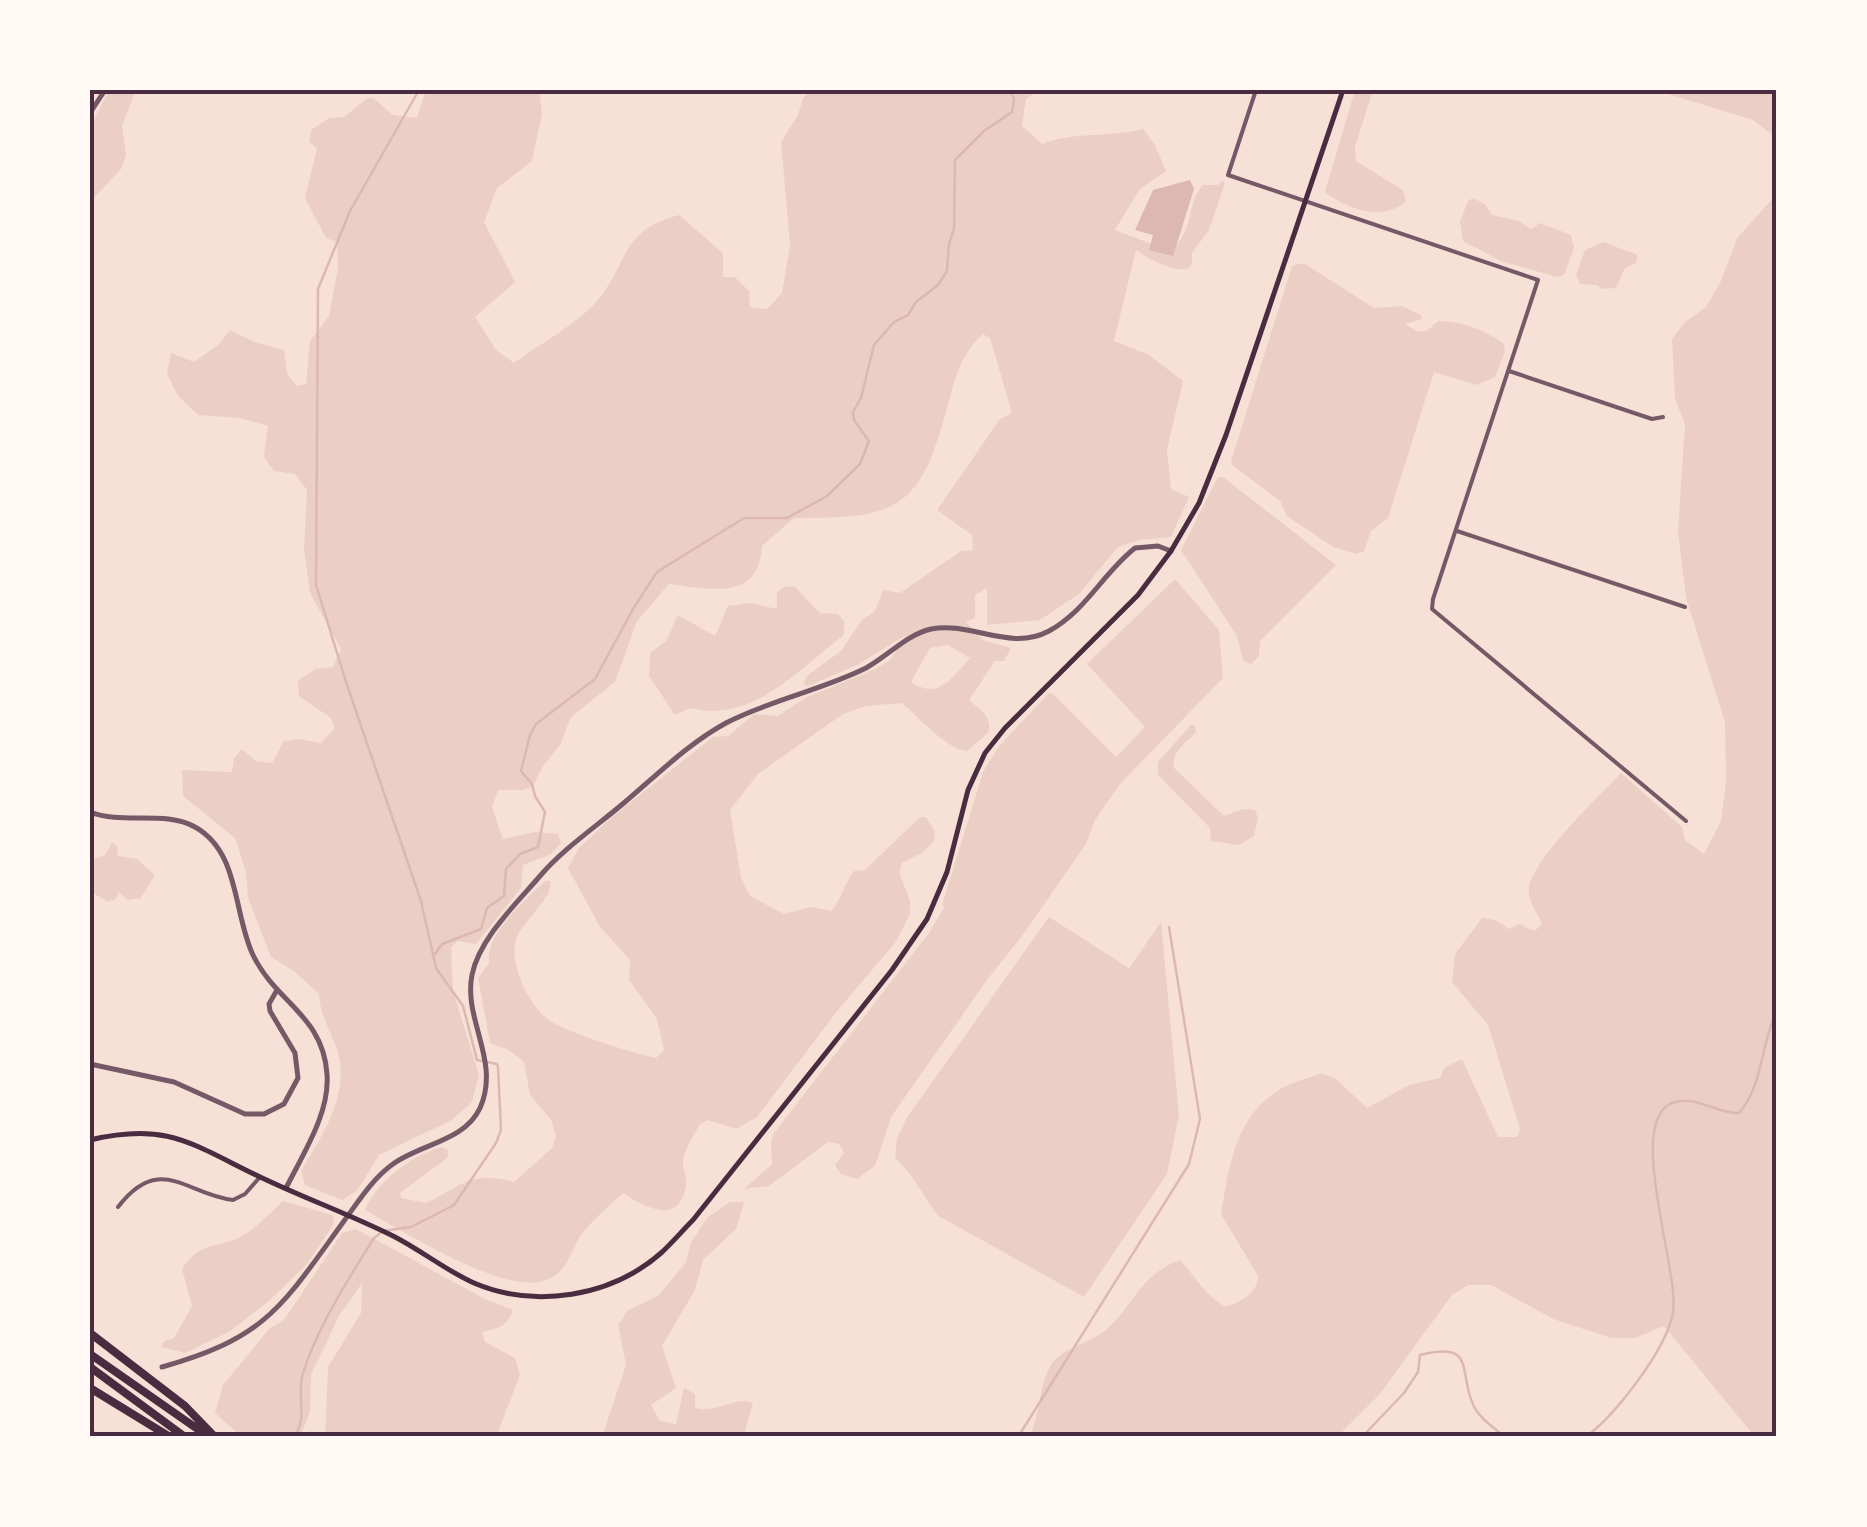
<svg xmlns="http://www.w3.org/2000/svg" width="1867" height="1527" font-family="Montserrat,sans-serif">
  <rect width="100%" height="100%" fill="#f7e1d7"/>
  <path fill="#ebcfc5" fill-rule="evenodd" d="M109,90H136L122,125L126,155L121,169L90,202V128Z
    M426,90H539L542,114L532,161L497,188L484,222L515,282L475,317L496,350L514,363C540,344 574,326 596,302C630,263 618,231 679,215L723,253V277H735L749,291L750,307L767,309L782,293L790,245L781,142L798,115L803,98L812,90H1039L1026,99L1022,126L1042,144C1075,131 1109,138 1143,129L1155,145L1166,171L1139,190L1115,230L1170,251C1197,228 1184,207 1203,185H1218L1222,181L1225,183L1209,230L1192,253V264L1188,269C1169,271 1151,260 1136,250L1114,341L1149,355L1183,381L1167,450L1171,489L1189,497L1171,537L1140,540L1118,547L1079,594L1040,620L987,625V588L975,595V618L966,622L983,640L1011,648L1004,661H995L969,700C981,711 991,714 989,732L967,751C949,751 917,716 902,703L866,706L843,714L758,774L730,810L741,878L750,896L784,914L811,907L831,911C843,897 845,882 854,871L865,870L920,817H926L935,832L934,841L922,853L902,863L899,872L910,901V914L895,943L838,1010L757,1117L736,1129L708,1120L700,1124C694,1135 685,1148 683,1161C683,1169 687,1177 686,1185C680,1227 644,1207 623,1193C610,1205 596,1217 584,1231C571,1247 570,1269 549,1279C508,1299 403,1231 365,1210C378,1180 411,1156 442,1147L449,1151L447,1158L400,1193L401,1198L426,1203C462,1186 471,1170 514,1182L552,1148L556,1136L551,1120L530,1095L524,1062L509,1050L490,1043L478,978L489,963C485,933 525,901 545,881H550C554,898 522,921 516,940C508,964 531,1010 552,1022C570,1033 635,1054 656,1058L664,1050L657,1019L629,980L630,960L600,927L568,868L579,848L612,817L713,737L728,736L754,714L778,716L805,698L875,669L891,659L906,635L857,665L808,686L803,684L808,675L841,651L862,620L875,611L883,590L900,593L961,551L973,550L972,535L937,510L1000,419L1012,413L990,338L983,334C962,353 956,375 949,401C921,508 901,519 794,518L762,546C759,602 710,589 669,584L637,621L615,682L571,717L560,745L543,766L533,786L523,790H498L492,807L503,839L535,832L558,834L561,843L551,854L523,865L521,888L476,944L457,941L451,948L453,991L479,1075L472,1102L452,1120L379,1155L357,1191L342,1200L305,1185L301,1171C324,1133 352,1091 336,1046C329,1028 320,1015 319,994L295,972L271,957L248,898L246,872L235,838L183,796L182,770L232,772L234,758L242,749L256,761L272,763L284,741L299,739L321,743L335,728L331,718L299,696L298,681L315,669L333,667L341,649L310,593L304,548L307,490L295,474L274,471L264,457L268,426L240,418L198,415L178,396L167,374L171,353L194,362L218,345L230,330L257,343L284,350L287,374L297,386L306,384L310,341L329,316L338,267L337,242L326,238L305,198L317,148L309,142L311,130L329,118L344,117L366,99L373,98L393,115L417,118ZM948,645L970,658C952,677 939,701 911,682L930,648Z
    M1355,90H1373L1355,147L1356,161L1403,190L1406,201C1384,222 1348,210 1325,192Z
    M1655,90H1777V138L1753,120Z
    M1777,194V1437H1755L1664,1326L1635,1338H1611L1553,1319L1491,1285H1469L1452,1295L1379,1395L1337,1437H1030C1039,1416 1039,1389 1049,1368C1061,1346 1089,1345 1107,1329C1135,1303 1141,1274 1180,1260C1196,1277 1205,1296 1226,1307C1242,1300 1257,1295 1258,1276L1221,1214C1229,1168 1234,1120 1277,1091C1289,1083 1307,1079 1321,1073L1336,1079L1367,1108L1409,1085L1440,1078L1445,1067L1462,1059L1498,1137H1517L1520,1129L1488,1025L1452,982L1455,954L1482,918L1495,920L1509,929L1519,924L1535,931L1542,923C1537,913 1526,898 1529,886C1536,856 1599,796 1621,773L1682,827L1685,840L1704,854L1721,821L1726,782L1725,722L1686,598L1678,532L1685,424L1675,399L1672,339L1685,322L1706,307L1720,283L1738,237Z
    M1473,198L1485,204L1492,215L1519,221L1531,229L1540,223L1571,235L1574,248L1564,275L1557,277L1501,261L1463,241L1460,221L1468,201Z
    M1603,242L1638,255L1636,263L1625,268L1616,288L1603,289L1597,285L1580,284L1576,275L1585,250Z
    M1297,264H1305L1374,308L1402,306L1421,315L1422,319L1405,324L1418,332L1428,330L1438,321C1461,321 1486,330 1504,344L1505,352L1495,377L1477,385L1434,372L1388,518L1371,531L1364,551L1357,554L1333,547L1287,516L1280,501L1232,465L1231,461L1292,266Z
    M1218,477H1223L1336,565L1260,641L1259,656L1251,664L1243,661L1237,636L1181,550Z
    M1175,579L1219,630L1223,678L1120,784L1095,820L1086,844L1022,936L987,980L891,1117L875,1166L857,1179L841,1174L835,1165L844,1153L839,1144L828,1142L769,1186L744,1189L772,1164L771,1142L774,1133L929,933L945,906L942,905L983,772L1000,745L1049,693L1054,695L1116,757L1145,727L1087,664Z
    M794,586L820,613L838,614L844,621V635C797,670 753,724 690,708L675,715L649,676L650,653L666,641L678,615L715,636L728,606L750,603L777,609V592L784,587Z
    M1191,725H1195L1196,732C1187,743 1171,751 1174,768L1224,816L1243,809L1255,810L1258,818L1254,836L1239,845L1211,841L1210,828L1158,775V762Z
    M112,842L117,846L118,856L137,859L155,875L141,898L127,900L119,892L116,899L108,902L90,891V861L106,854Z
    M1049,917L1129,968L1161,922L1179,1115L1167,1174L1084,1297L937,1215L910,1174L895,1158L897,1138L908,1116Z
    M283,1201L333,1215L334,1224L307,1264L269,1301L229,1332L185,1353L161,1347L164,1341L174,1338L192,1306L182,1269C200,1242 212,1249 238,1238C254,1231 270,1213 283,1201Z
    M730,1202H744L736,1229L703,1260L695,1290L662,1346L676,1388L651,1405L660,1421L676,1424L684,1388L695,1394V1408C719,1414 732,1396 753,1403L745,1431L734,1437H602L626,1365L618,1325L628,1310L658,1296L686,1262L691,1242L708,1217Z
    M356,1229L485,1299L513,1310C507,1328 498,1328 482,1332L485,1342L515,1358L520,1375L496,1437H325L328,1367L361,1313L362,1283L339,1316L311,1375L310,1412L300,1437H242L215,1413L223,1385L270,1328L284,1320L342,1233Z"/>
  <path fill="#dcb8b0" d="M1190,180L1194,189L1173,256L1149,250L1153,235L1135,230L1153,190Z"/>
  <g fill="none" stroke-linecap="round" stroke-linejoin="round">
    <path stroke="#dcb8b0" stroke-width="2.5" d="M435,954L442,944L481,929L487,908L504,896L506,869L520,854L538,847L545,812L535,796L532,784L521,771L530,735L536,724L595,679L633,609L657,572L744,518H787L827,496L860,464L869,441L854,420L853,412L861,398L874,345L894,322L908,315L916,302L938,285L947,271L949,244L954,229L955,160L984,131L1012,112L1014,100L1011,90
      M294,1437C308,1418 297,1398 302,1377C314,1333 350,1276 374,1238L383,1231L411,1227L454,1205L496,1143L501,1130L498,1067L497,1064L477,1060L463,1006L436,968L421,901L346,682L316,585L318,289L350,211L419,90
      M1018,1437L1189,1164L1200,1119L1169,927
      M1362,1437L1404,1393L1418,1372L1420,1355C1475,1341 1459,1370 1472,1402C1478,1418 1493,1427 1505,1437
      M1586,1437C1616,1414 1667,1349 1673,1312C1680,1272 1625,1122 1672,1103C1695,1094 1716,1114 1739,1113C1764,1084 1760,1044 1777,1011"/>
    <path stroke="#755966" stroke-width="4" d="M1256,90L1228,175L1538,280L1433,599L1432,609L1686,821
      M1509,371L1652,419L1663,417
      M1457,531L1685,607
      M118,1207C160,1152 187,1195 233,1200L245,1194L260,1177
      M91,1437L93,1433"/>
    <path stroke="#755966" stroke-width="5" d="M90,113L105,90
      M90,812C123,825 164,810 195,827C240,852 233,913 253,955C276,1003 323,1015 327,1074C330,1113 303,1154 286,1188
      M90,1064L174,1082L245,1114H264L284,1104L298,1078L295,1053L270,1011L269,1004L277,990
      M162,1367C268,1337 282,1306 344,1221C358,1202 373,1178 393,1164C420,1144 465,1141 480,1108C501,1061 463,1020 472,975C479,939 516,904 540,876C564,848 597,826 625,802C657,775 689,743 726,723C770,700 822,690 866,668C888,656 906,635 931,629C970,621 1010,652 1049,631C1086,611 1103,573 1135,548L1158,546L1171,551"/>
    <path stroke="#4a2c40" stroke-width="5" d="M90,1140C166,1122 190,1143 256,1175C301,1197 349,1214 395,1237C422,1251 447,1271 474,1283C535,1309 611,1297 661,1253C672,1243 682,1231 693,1220L892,970L927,919L947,872L968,790L985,753L1005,728L1138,595L1171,551L1199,503L1226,435L1343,90"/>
    <path stroke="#4a2c40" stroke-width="8" d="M90,1333L185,1406L215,1437
      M90,1354L209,1437
      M90,1367L185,1437
      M90,1388L170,1437"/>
  </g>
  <rect width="1867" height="1527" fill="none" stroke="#fffaf5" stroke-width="185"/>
  <rect x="92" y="92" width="1682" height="1342" fill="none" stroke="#4a2c40" stroke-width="4"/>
</svg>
